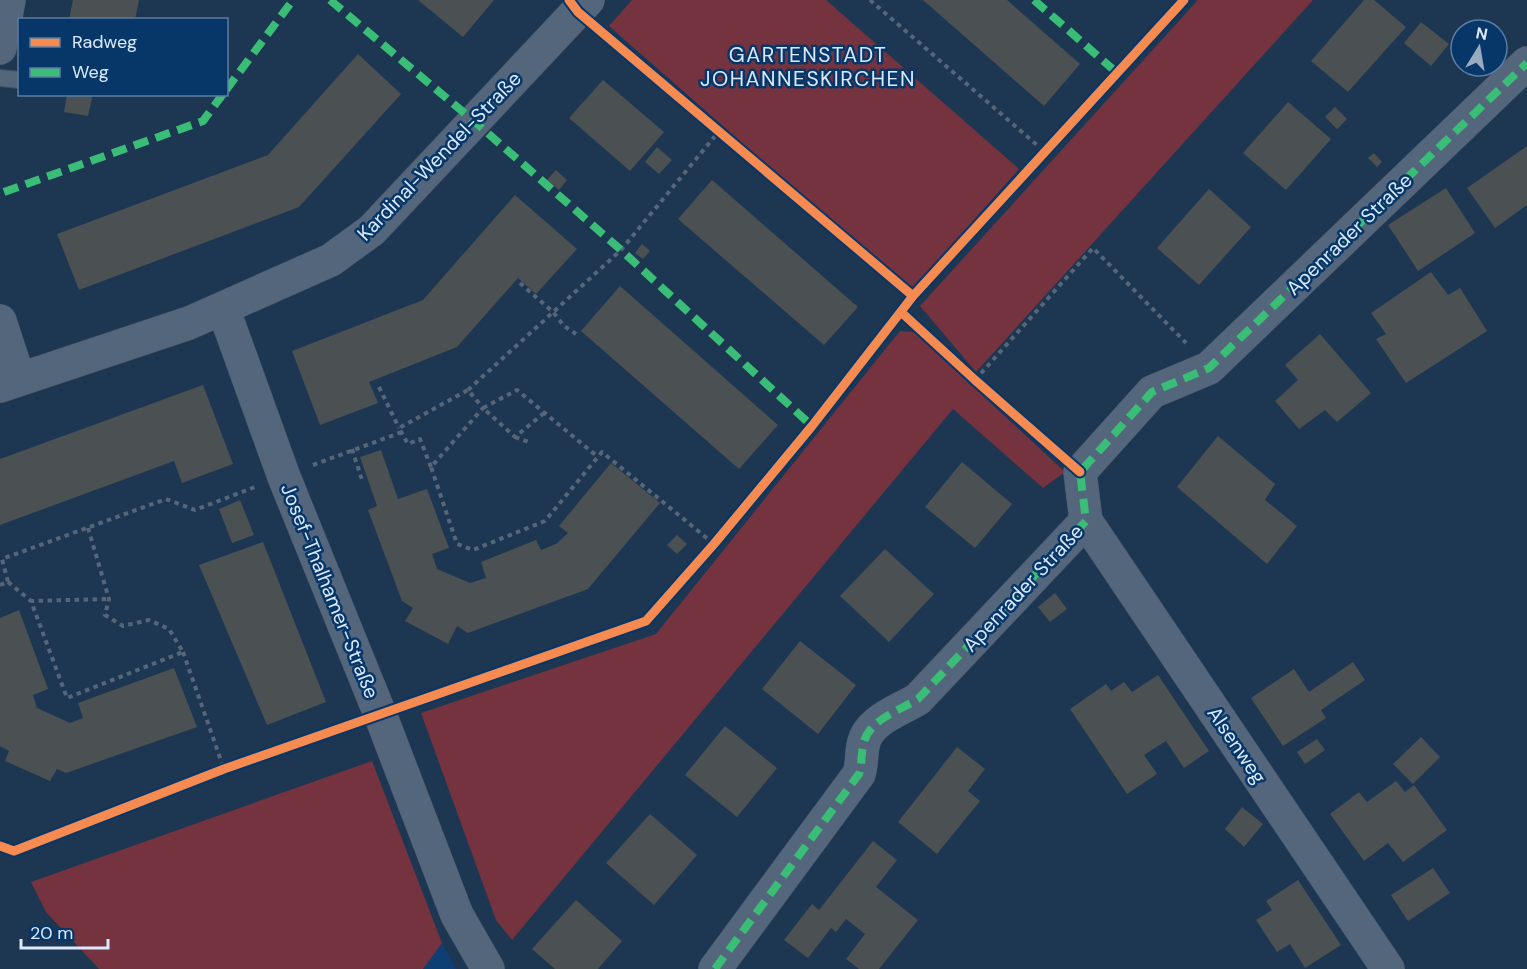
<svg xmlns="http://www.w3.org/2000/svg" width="1527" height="969" font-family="'DM Sans',sans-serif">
  <rect width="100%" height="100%" fill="#1d3753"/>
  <path fill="#0d3e74" d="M442,943L456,969H423Z"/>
  <path fill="#74333f" d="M632,0H826L1019,169L911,291L609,26Z
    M1198,0H1313L976,372L920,306Z
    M900,331L914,332L1065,472L1043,488L953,409L512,940L496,920L421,713L656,634Z
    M372,761L442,943L423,969H99L46,912L31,882Z"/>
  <path fill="#4b5052" d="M73,0H139L135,20H69Z
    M418,0H494L463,37Z
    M923,0H1007L1080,64L1044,106Z
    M1364,0H1374L1406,27L1348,92L1311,61Z
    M1421,22L1449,44L1431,66L1404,43Z
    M358,54L401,94L299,207L79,290L57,234L268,155Z
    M603,80L664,132L630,171L569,118Z
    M67,94H93L88,116L64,112Z
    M1288,102L1331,139L1286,190L1243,153Z
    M1335,107L1347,119L1337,129L1325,117Z
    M1527,146V205L1495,228L1467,188Z
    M657,147L672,160L659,174L645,162Z
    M1374,153L1382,162L1377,167L1368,158Z
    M556,170L567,180L559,190L547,180Z
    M712,180L858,307L824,345L678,219Z
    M1446,188L1475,233L1418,271L1388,225Z
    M1209,189L1251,227L1199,285L1157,248Z
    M515,195L577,249L536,294L518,278L457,347L369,382L378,403L320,425L292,351L423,300Z
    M642,244L650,251L643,259L635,253Z
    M1431,272L1448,295L1460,288L1487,331L1406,383L1376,339L1386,334L1371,313Z
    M620,286L778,425L739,469L581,331Z
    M1320,334L1371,393L1337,422L1325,410L1299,429L1275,401L1298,380L1285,365Z
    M203,385L233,464L182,483L174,461L0,525V459Z
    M1218,436L1275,484L1265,500L1297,526L1267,564L1177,487Z
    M381,450L398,499L427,489L449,548L432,554L437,569L470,583L486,578L481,562L536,540L541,550L556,544L568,533L559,526L611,463L660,503L588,589L468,633L457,626L448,644L405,621L413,608L402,601L368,510L377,506L360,457Z
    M962,462L1012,504L975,548L925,507Z
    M240,500L254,535L232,543L219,509Z
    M677,535L687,544L677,554L667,545Z
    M263,542L326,702L267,725L199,565Z
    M885,549L934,594L889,642L840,596Z
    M1055,593L1067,609L1050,622L1038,607Z
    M19,610L48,689L33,695L37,708L70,723L83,718L78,703L174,668L197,727L66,773L57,769L50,781L5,761L9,751L0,746V618Z
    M800,641L856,685L818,734L762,689Z
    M1353,662L1365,680L1321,710L1326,718L1283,746L1251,698L1294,669L1309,692Z
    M1158,675L1209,751L1184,768L1166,741L1144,755L1157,774L1127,794L1070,709L1106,684L1111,691L1124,682L1132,692Z
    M725,726L777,768L737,817L685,775Z
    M1421,737L1440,757L1413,784L1393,764Z
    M1317,739L1325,750L1305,764L1297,752Z
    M957,747L985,769L968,791L980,801L937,854L898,822Z
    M1396,781L1405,792L1414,785L1447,830L1403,862L1388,843L1364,861L1330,814L1359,792L1367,802Z
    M1242,807L1263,824L1244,847L1225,829Z
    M650,814L697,855L654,905L606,863Z
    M873,841L897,860L876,887L918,920L879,969H859L846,959L865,934L846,919L836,932L831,928L808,958L784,940L812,904L819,910Z
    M1433,868L1450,893L1408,921L1391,895Z
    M1298,880L1341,945L1305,968L1290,944L1277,952L1256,920L1272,910L1266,901Z
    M576,900L622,941L598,969H555L532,949Z"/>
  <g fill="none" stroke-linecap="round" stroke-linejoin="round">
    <defs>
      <path id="service" d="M0,78L20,80"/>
      <path id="minor" d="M0,48L9,0
        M223,308L284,477L380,714L457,915L488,969
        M0,321L19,379
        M0,386L189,323L331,260L372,230L588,0
        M1086,521L1388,969
        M715,969L859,774C862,765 861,756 863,746C867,720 899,711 918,699L1086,521L1080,472L1152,392L1209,368L1527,63"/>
    </defs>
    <use href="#service" stroke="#405064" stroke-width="18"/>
    <use href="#minor" stroke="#405064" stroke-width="34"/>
    <path stroke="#566678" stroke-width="4" stroke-dasharray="4.5 4.5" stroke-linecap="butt" d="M870,0L1045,152
      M520,283L553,312L564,326L576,334
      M975,380L1093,248L1186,343
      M379,387L399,428
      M468,390L621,250L720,130
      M544,413L515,437L483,408L517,390L598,457
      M515,437L531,443
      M352,449L362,480
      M313,465L402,432
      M431,467L420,439L408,444L399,428L468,390L483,408L431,467L457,544L473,550L545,521L602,452L714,544
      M88,528L109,599L105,615L123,626L149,620L169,629L183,652L67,698L31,601L109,599
      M8,582L31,601
      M0,585L8,582L2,559L166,499L195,510L255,487
      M183,652L224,769"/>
    <use href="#service" stroke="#54667b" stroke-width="16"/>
    <use href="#minor" stroke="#54667b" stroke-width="33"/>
    <path stroke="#3abd76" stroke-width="8" stroke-dasharray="15 8" stroke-linecap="butt" d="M330,0L475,122L621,250L812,426
      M1034,0L1116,72
      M226,90L293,0
      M4,192L203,121L223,94
      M715,969L859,774C862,765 861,756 863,746C867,720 899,711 918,699L1086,521L1080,472L1152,392L1209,368L1527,63"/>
    <defs>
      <path id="cycleway" d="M569,0L578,12L913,296
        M901,312L975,380L1080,472
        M0,846L14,851L224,769L646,621L714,544L812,426L913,296L1184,0"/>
    </defs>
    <use href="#cycleway" stroke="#073669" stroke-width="13"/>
    <use href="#cycleway" stroke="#f68b52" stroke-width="9"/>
  </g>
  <g text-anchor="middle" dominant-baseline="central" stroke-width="5" stroke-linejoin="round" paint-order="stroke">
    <g font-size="20" fill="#dae9fc" stroke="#073669">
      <text transform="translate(439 156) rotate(-46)">Kardinal-Wendel-Straße</text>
      <text transform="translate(1349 234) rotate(-44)">Apenrader Straße</text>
      <text transform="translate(1023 588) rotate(-47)">Apenrader Straße</text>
      <text transform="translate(330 591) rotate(68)">Josef-Thalhamer-Straße</text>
      <text transform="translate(1237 745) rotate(56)">Alsenweg</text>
    </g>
    <g font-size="21" letter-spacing="1.5" fill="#dae9fc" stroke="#073669">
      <text x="808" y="55">GARTENSTADT<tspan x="808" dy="24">JOHANNESKIRCHEN</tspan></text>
    </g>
  </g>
  <rect x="18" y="18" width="210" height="78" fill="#073669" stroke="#5b7ea4" stroke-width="1.5"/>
  <rect x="30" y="38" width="30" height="9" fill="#f68b52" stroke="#5b7ea4" stroke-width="1.5"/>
  <text x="72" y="48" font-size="18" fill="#dae9fc">Radweg</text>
  <rect x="30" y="68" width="30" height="9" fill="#3abd76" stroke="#5b7ea4" stroke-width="1.5"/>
  <text x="72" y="78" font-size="18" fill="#dae9fc">Weg</text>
  <g transform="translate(1479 48) rotate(11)"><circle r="28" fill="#073669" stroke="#5b7ea4" stroke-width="1.5"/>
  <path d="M0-4.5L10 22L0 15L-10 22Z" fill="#98abc1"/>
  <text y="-9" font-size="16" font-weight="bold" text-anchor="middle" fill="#dae9fc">N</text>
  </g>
  <path d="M21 939v9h87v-9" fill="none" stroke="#dae9fc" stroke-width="3"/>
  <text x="30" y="939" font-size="18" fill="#dae9fc" stroke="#073669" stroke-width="4.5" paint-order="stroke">20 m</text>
</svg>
